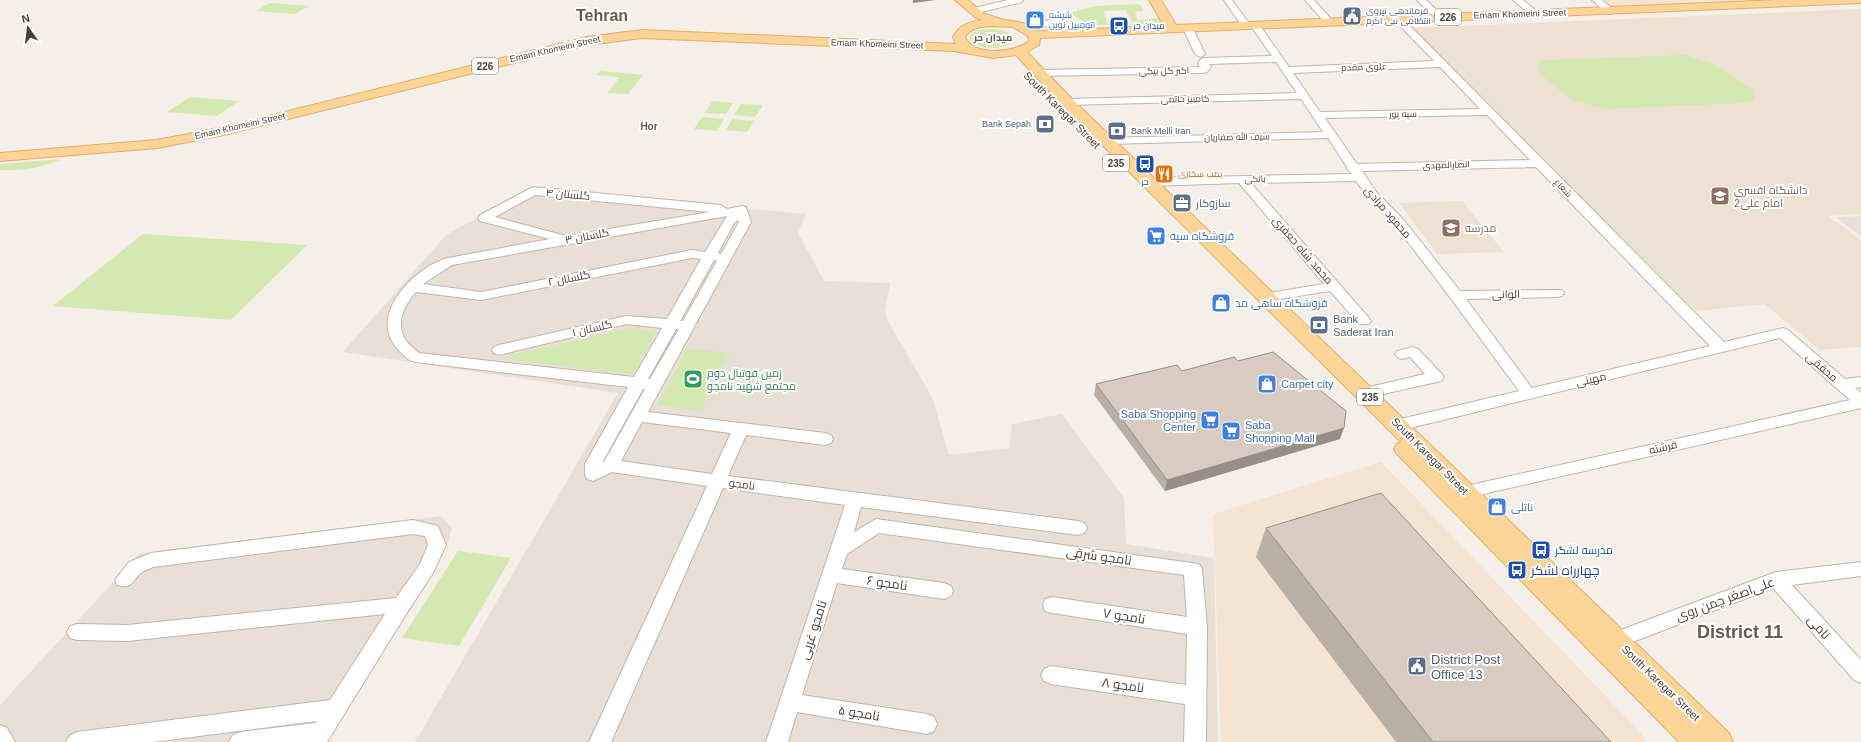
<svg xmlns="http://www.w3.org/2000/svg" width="1861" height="742" font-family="Arial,Cairo,sans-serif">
  <rect width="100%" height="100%" fill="#f4efe8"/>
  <path fill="#e8e0d6" d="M531,189L806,214L798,233L824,281L890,283L885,311L888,321L933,399L949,455L1009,448L1012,424L1062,414L1124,498L1126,544L1214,558L1218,742H415L618,393L343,352L446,235Z
    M1861,216V236L1835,217Z
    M441,516L452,528L447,545L316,742H0V705L140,553Z"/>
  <path fill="#f5e3d3" d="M1596,0H1751L1605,7Z
    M1381,462L1640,732L1646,742H1221L1213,514Z"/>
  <path fill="#ede2d2" d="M1861,9V214L1828,216L1861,240V347L1819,350L1765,304L1696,311L1560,179L1413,28Z
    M1462,201L1504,252L1437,254L1399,203Z"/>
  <path fill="#d6e8b1" d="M270,3L309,6L295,14L256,11Z
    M1139,4L1144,11L1135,12L1138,20L1161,18L1164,23L1133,24L1126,10L1103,11L1109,25H1087L1070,13L1095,6Z
    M991,29C1000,30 1011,30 1014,40C1006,51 975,51 969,38C972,29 983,29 991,29Z
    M1686,55L1711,63L1752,89L1755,100L1746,103L1605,109L1573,100L1551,84L1538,71L1541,60Z
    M600,71L643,75L628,94L607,93L620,77L596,75Z
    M190,97L239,101L217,116L167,112Z
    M712,101L733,103L726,114L705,113Z
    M741,104L763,105L755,117L734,115Z
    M702,117L724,119L717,131L694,129Z
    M732,119L754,121L747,132L726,130Z
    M62,159C39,168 25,171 0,170V164Z
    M143,234L307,245L231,320L53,306Z
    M629,328L657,331L632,375L499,358Z
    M687,349L729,353L701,411L657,405Z
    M458,551L511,558L459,646L402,638Z"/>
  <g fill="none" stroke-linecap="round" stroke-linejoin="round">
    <defs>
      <path id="minor" d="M1008,0H1023L1022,2L973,14L968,11L970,9Z
        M1224,0H1232L1251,26L1249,28H1243Z
        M1305,0H1314L1332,20L1334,22L1332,24H1326Z
        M1417,0H1426L1443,16L1445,18L1443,20H1437Z
        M1513,0H1523L1540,14L1538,16H1532Z
        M1592,0H1602L1615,11L1610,14L1607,13Z
        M1060,12L1065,15L1066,21L1062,25L1040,27L1026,31L1021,28L1023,26L1039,21L1056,20L1055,15Z
        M1255,22L1258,23L1289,67L1434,61L1401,27L1406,24L1409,25L1724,342L1783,328L1788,330L1845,379L1861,377V387L1855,388L1861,393V408L1466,498L1460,496L1457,492L1460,488L1466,486L1850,400L1780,338L1398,431L1392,429L1390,425L1392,421L1519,391C1481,339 1443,287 1404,237C1388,217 1370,201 1356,181L1251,183L1369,318L1371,321L1369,324H1359L1330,291L1267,301L1262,300L1260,297L1262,294L1324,284L1239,183L1150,186L1144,182L1150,178L1352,174L1346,168L1347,167L1328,138L1108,144L1096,147L1090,144L1092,142L1108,138L1323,132L1301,99L1067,105L1062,102L1067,99L1297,93L1276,62L1209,64L1211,67L1207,72L1203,73L1039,76L1034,73L1039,70L1200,67L1198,63L1201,59L1204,58L1272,56L1250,25ZM1440,67L1480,109L1320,112L1293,73ZM1487,115L1530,160L1357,164L1325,118ZM1536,167L1710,346L1532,388L1466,299L1557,297L1562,296L1564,293L1562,290L1460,291L1402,218L1377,193L1362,171Z
        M1188,25L1193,28L1205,54L1203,56L1200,57L1195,54L1183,28Z
        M533,187L721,205L727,209L742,206L746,207L751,222L648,412L825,433L831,435L833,439L831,443L825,445L746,435L728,476L1078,521L1084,523L1087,528L1084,533L1078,535L861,507L854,532L876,519L1199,564L1202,569L1207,627L1206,742H1184L1185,704L1051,684L1044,681L1041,675L1044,669L1051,666L1186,685L1187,634L1052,613L1045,611L1043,605L1045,599L1052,597L1187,617L1184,575L879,533L847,554L842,569L944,583L951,586L953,591L951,596L944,599L837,583L802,695L927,714L934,717L937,724L934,731L927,734L797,712L788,742H766L845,505L723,488L611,742H589L707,486L612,472L593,481L587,479L585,475V464L628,387L415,362C407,360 401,353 396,347C368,314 416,266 448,258L550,239L480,221L478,218L480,215ZM535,195L710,212L566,236L495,217ZM727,216L705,252L692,250L481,292L423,284L452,265ZM738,220L739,222L721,254L718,253L734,223ZM692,258L701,259L667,319L626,316L499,345L494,347L492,350L494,353L499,355L626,324L662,328L634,377L419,353C414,348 407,344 404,337C396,322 405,303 416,292L481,300ZM714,260L717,261L683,321H680ZM676,329H679L650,379H648ZM643,389H645L604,462L602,463ZM642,422L731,433L712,474L621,461Z
        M1413,347L1418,349L1441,373L1444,377L1441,381L1366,398L1361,397L1358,393L1361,389L1425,374L1410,357L1402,359L1397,357L1395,354L1397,351Z
        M413,520L438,526L446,545L433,573L408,611L327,742H229L233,735L240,732L315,723L317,721L153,742H66L70,735L77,732L330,700L385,614L127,641L77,640L70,638L67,632L70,626L77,624L127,625L396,598L420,564L428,545L425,536L413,534L153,567C150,569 144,570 141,573C132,580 133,590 117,585L115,580L129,562L151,553Z
        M1861,562V576L1792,585L1861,660V683L1854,680L1773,588L1617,648L1610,646L1607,640L1610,634L1776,572Z
        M0,725L7,728L15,742H0Z"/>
      <path id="major" d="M955,0H968L983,13L1000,19L1023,23L1037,31L1164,26L1149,0H1161L1176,25L1781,0H1861V3L1040,38L1039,45L1027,52L1072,99L1729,733L1733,742H1679L1397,454L1394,449L1397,444L1401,442L1062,105L1016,55L993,58L954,51L642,38L587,45L224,135L157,148L0,161V153L157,140L224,127L587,37L642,30L956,44L953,37C959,25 969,22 982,20L975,17ZM990,26L1013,27L1028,36L1029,41C1014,53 974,57 965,37C970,28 980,27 990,26Z"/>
    </defs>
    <use href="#minor" stroke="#bfb5aa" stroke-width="2"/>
    <use href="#major" stroke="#e3ae66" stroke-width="2"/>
    <use href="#minor" fill="#fff" fill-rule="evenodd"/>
    <use href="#major" fill="#fdd497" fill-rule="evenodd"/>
  </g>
  <path fill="#baafa5" d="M1238,361L1340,439L1165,491L1094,395L1096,384L1182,371Z
    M1266,528L1611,742H1396L1256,557Z"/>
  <path fill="#978f86" d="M913,0H936L913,3Z
    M1344,428L1340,439L1165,491L1167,480Z"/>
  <path fill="#d8ccc0" stroke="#978f86" d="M1273,352L1346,411L1344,428L1167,480L1096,384L1177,365L1182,371L1234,357L1238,361Z
    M1381,493L1611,742H1433L1266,528Z"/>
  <defs>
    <symbol id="civic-square" viewBox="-11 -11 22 22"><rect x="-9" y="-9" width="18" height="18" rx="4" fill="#5c6f8a" stroke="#fff"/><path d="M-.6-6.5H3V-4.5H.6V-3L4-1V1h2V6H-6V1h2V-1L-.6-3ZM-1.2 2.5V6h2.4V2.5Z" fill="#fff"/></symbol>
    <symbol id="shop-square" viewBox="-11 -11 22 22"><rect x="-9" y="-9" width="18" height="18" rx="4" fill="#3f7fe0" stroke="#fff"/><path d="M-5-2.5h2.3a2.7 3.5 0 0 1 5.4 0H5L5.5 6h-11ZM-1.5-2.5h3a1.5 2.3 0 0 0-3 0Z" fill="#fff"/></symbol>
    <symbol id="bus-square" viewBox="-11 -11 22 22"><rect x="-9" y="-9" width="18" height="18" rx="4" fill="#1a4fb4" stroke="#fff"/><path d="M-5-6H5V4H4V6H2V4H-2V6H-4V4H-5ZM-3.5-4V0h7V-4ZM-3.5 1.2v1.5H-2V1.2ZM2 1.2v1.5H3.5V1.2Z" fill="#fff"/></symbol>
    <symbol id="bank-square" viewBox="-11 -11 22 22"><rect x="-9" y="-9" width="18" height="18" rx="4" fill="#5c6f8a" stroke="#fff"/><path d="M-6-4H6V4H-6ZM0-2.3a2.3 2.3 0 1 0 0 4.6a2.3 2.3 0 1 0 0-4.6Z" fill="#fff"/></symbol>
    <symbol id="restaurant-square" viewBox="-11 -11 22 22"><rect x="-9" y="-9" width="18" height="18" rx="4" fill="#e8710a" stroke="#fff"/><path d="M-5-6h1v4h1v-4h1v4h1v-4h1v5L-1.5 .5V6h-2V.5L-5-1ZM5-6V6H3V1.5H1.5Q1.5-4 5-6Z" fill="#fff"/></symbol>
    <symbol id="university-square" viewBox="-11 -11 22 22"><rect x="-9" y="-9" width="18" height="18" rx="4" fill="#8d6e63" stroke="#fff"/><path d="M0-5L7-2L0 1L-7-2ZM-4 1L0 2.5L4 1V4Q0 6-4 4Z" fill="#fff"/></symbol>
    <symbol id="office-square" viewBox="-11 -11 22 22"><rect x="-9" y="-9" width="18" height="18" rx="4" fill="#5c6f8a" stroke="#fff"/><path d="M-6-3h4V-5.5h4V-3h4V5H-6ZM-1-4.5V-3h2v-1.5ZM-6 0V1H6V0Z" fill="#fff"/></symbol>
    <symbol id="school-square" viewBox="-11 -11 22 22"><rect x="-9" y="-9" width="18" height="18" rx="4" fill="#8d6e63" stroke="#fff"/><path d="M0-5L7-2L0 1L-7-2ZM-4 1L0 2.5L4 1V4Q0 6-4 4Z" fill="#fff"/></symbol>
    <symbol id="supermarket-square" viewBox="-11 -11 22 22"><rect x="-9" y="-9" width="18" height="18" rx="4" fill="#3f7fe0" stroke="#fff"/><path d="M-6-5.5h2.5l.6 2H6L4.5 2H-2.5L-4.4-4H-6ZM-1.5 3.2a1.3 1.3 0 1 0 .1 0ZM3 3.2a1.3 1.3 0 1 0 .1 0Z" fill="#fff"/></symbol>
    <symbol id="stadium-square" viewBox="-11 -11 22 22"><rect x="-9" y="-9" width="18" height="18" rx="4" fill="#2e9e5b" stroke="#fff"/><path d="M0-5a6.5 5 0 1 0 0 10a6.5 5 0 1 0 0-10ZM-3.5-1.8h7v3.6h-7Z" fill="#fff"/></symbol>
  </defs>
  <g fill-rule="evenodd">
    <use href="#civic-square" x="1341" y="5" width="22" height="22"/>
    <use href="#shop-square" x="1024" y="9" width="22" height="22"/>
    <use href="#bus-square" x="1108" y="15" width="22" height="22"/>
    <use href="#bank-square" x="1034" y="113" width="22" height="22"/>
    <use href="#bank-square" x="1106" y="120" width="22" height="22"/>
    <use href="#bus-square" x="1134" y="153" width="22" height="22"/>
    <use href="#restaurant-square" x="1153" y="163" width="22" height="22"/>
    <use href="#university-square" x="1709" y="185" width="22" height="22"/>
    <use href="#office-square" x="1171" y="192" width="22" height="22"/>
    <use href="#school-square" x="1440" y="217" width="22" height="22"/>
    <use href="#supermarket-square" x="1145" y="225" width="22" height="22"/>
    <use href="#shop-square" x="1210" y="292" width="22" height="22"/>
    <use href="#bank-square" x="1308" y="314" width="22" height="22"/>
    <use href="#stadium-square" x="682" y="368" width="22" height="22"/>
    <use href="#shop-square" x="1256" y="373" width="22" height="22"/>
    <use href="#supermarket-square" x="1199" y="409" width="22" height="22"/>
    <use href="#supermarket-square" x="1220" y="420" width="22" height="22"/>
    <use href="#shop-square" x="1486" y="496" width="22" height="22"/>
    <use href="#bus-square" x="1530" y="539" width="22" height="22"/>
    <use href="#bus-square" x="1506" y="559" width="22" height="22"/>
    <use href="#civic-square" x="1406" y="655" width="22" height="22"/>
  </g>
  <g text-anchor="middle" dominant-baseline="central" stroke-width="4" stroke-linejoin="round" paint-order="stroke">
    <g font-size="9" fill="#4e5e75" stroke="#fff" text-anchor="start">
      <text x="1366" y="11">فرماندهی نیروی<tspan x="1366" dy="10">انتظامی نبی اکرم</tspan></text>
      <text x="1031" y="124" text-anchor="end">Bank Sepah</text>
      <text x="1131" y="131">Bank Melli Iran</text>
    </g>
    <g font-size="9" fill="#473e36" stroke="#fff">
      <text transform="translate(1520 14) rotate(-2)">Emam Khomeini Street</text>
      <text transform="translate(877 44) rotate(2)">Emam Khomeini Street</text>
      <text transform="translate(555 49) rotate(-13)">Emam Khomeini Street</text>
      <text transform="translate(1364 67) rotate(-2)">علوی مقدم</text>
      <text transform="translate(1164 71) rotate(-1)">اکبر گل بیگی</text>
      <text transform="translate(1185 99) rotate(-1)">کامبیز حاتمی</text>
      <text transform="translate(1403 114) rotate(-1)">سپه پور</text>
      <text transform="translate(240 126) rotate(-13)">Emam Khomeini Street</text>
      <text transform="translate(1237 137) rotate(-1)">سیف الله صفاریان</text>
      <text transform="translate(1446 165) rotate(-2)">انصارالمهدی</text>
      <text transform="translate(1255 179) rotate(-2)">بانکی</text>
      <text transform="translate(1563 188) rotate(46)">شعاع</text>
    </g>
    <g font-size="9" fill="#366cbe" stroke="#fff" text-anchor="start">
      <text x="1049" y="15">شیشه<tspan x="1049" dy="10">اتومبیل نوین</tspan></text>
    </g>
    <g font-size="9" fill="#164399" stroke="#fff" text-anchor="start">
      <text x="1133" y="26">میدان حر</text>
      <text x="1145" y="182" text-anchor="middle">حر</text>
    </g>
    <g font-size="9" fill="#c56008" stroke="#fff" text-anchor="start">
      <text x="1178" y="174">بمب سخاری</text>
    </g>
    <g fill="#fff" stroke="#7e7872" stroke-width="1">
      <rect x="1435" y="9" width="26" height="16" rx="3"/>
      <rect x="472" y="58" width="26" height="16" rx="3"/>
      <rect x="1103" y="155" width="26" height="16" rx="3"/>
      <rect x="1357" y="389" width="26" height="16" rx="3"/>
    </g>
    <g font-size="10" font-weight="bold" fill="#473e36">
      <text x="1448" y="17">226</text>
      <text x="485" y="66">226</text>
      <text x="1116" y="163">235</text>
      <text x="1370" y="397">235</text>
    </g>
    <g font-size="10" font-weight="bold" fill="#6a5b4e" stroke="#fff">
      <text x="993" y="37">میدان حر</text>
      <text x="649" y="126">Hor</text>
    </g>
    <g font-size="11" fill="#473e36" stroke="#fff">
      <text transform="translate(1062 110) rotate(45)">South Karegar Street</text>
      <text transform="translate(568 194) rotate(5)">گلستان ۴</text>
      <text transform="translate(1388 212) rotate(49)">محمود مرادی</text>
      <text transform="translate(587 236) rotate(-10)">گلستان ۳</text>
      <text transform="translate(1303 250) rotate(49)">محمد شاه جعفری</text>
      <text transform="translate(569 278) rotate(-11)">گلستان ۲</text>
      <text transform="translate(1506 294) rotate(-1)">الوانی</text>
      <text transform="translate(592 328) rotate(-13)">گلستان ۱</text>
      <text transform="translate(1822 367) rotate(41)">محققی</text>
      <text transform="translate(1591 379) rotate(-13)">مهینی</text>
      <text transform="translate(1663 447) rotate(-13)">فرشته</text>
      <text transform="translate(1430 456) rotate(45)">South Karegar Street</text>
      <text transform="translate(742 484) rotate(8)">نامجو</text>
      <text transform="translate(1661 683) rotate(44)">South Karegar Street</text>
    </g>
    <g font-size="11" fill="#785e54" stroke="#fff" text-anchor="start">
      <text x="1734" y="190">دانشگاه افسری<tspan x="1734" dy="13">امام علی2</tspan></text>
      <text x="1465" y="228">مدرسه</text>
    </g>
    <g font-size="11" fill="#4e5e75" stroke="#fff" text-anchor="start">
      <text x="1196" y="203">سازوکار</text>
      <text x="1333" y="319">Bank<tspan x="1333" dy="13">Saderat Iran</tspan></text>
    </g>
    <g font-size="11" fill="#366cbe" stroke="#fff" text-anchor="start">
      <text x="1170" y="236">فروشگاه سپه</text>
      <text x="1235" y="303">فروشگاه ساهی مد</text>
      <text x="1281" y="384">Carpet city</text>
      <text x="1196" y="414" text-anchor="end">Saba Shopping<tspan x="1196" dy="13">Center</tspan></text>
      <text x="1245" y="425">Saba<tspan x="1245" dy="13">Shopping Mall</tspan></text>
      <text x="1511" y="507">ناتلی</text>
    </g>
    <g font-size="11" fill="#27864d" stroke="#fff" text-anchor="start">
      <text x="707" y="373">زمین فوتبال دوم<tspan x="707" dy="13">مجتمع شهید نامجو</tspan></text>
    </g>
    <g font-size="11" fill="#164399" stroke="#fff" text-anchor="start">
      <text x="1555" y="550">مدرسه لشگر</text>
    </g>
    <g font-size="13" fill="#473e36" stroke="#fff">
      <text transform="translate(1099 556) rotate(8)">نامجو شرقی</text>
      <text transform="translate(887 583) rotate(8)">نامجو ۶</text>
      <text transform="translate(1725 599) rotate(-20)">علی‌اصغر چمن روی</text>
      <text transform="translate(1124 616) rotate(9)">نامجو ۷</text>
      <text transform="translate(1819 627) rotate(48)">نامی</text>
      <text transform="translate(813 630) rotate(-72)">نامجو غربی</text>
      <text transform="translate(1123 685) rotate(8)">نامجو ۸</text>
      <text transform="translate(859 713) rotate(9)">نامجو ۵</text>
    </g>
    <g font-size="13" fill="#164399" stroke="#fff" text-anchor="start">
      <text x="1531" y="570">چهارراه لشکر</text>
    </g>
    <g font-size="13" fill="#4e5e75" stroke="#fff" text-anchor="start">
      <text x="1431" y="659">District Post<tspan x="1431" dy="15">Office 13</tspan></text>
    </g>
    <g font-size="16" font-weight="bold" fill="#6a5b4e" stroke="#fff">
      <text x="602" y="15">Tehran</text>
    </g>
    <g font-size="18" font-weight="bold" fill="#6a5b4e" stroke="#fff">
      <text x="1740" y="632">District 11</text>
    </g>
  </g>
  <g transform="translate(28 28) rotate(346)" stroke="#ffffff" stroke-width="3" paint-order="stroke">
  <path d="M0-3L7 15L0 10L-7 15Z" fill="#473e36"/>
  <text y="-6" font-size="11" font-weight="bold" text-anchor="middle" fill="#473e36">N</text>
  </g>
</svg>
